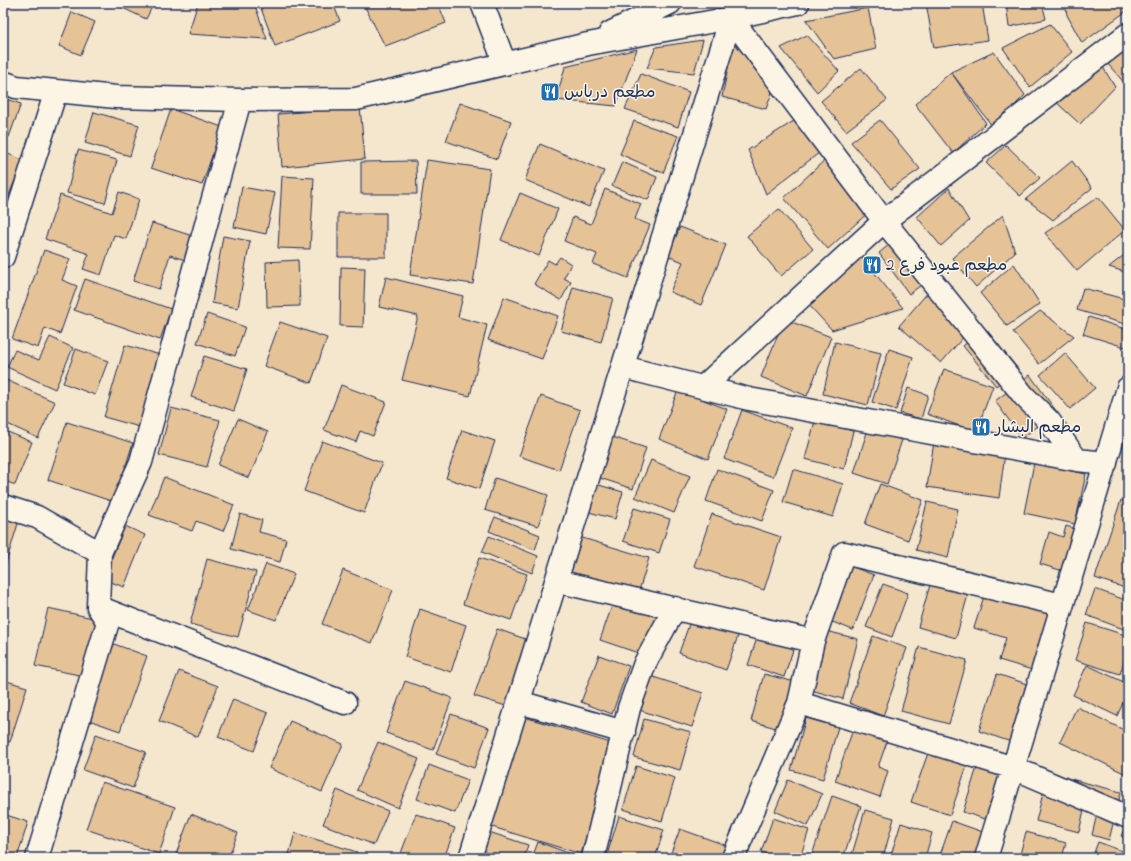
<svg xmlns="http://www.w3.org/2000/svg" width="1131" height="861" font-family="'Indie Flower','Playpen Sans Arabic',sans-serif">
  <rect width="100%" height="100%" fill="#f5e6ce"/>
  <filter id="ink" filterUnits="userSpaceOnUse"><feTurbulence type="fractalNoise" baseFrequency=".025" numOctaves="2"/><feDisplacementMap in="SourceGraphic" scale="8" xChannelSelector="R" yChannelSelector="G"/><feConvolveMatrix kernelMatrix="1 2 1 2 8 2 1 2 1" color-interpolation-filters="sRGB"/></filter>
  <g filter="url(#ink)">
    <path fill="#e6c297" stroke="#1b2f5e" d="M112,3H154L146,19Z
      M198,3H254L267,39L188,34Z
      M259,3H333L340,21L275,46Z
      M363,3H438L446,23L385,46Z
      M926,3H982L988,40L934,48Z
      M1006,3H1042L1046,19L1009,27Z
      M1065,3H1125L1128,10L1082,43L1067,15Z
      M868,8L876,49L834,59L806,20Z
      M72,12L95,22L81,55L59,46Z
      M1050,24L1072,52L1030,87L1003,48Z
      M807,35L839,71L817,92L781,48Z
      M734,38L775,84L766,109L722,97Z
      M703,40L694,73L647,68L656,47Z
      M1128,45V87L1107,63Z
      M637,49L616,106L556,100L565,67Z
      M994,52L1025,95L993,127L951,72Z
      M1101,64L1115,87L1080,124L1056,102Z
      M861,68L887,100L846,131L821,101Z
      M951,72L986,123L953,153L915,104Z
      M641,74L689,92L678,127L625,109Z
      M3,98L21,104L9,137L3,135Z
      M460,103L511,121L497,159L446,141Z
      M360,107L365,159L282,167L278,114Z
      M171,109L222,127L202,185L151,168Z
      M94,112L139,125L130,156L85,143Z
      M797,119L824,149L766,194L748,150Z
      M880,120L920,169L891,189L851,142Z
      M634,121L678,136L663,173L620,154Z
      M540,144L604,171L589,207L525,180Z
      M1006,145L1040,178L1020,196L986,163Z
      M78,150L117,160L105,203L67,193Z
      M3,152L23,160L3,210Z
      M829,156L871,210L828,249L784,198Z
      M427,160L490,169L473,284L410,275Z
      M416,161L417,194H361V162Z
      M1072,161L1092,188L1053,220L1026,199Z
      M622,162L657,177L648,200L612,186Z
      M282,176L314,178L310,249L278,248Z
      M242,187L275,193L266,234L234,227Z
      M949,188L969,221L941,246L917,217Z
      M605,189L641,204L635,219L650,225L628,278L593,264L597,254L564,241L573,217L591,224Z
      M119,192L139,199L126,239L114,235L101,275L83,269L89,254L45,239L60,195L112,213Z
      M520,193L558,209L539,256L501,240Z
      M1098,197L1125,230L1077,271L1045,233Z
      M779,209L813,249L781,276L747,236Z
      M338,213H386V257H338Z
      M1003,215L1015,252L976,287L952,258Z
      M152,223L199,238L191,262L170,255L159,289L133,281Z
      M680,227L726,245L701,305L670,292L683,262L668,256Z
      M901,235L935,275L909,294L879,253Z
      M223,236L250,241L238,308L212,303Z
      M44,250L70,259L62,280L77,286L60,334L45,328L38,348L12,339Z
      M1128,252V273L1109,267Z
      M861,256L903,308L832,330L808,304Z
      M560,257L571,264L564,278L571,282L561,300L534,284L548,260L555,264Z
      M298,260L300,306L267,307L266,262Z
      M1014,264L1040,304L1007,326L980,293Z
      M341,267L365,268L363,327L340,326Z
      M386,277L463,296L458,317L487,325L470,396L402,380L418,316L379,307Z
      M85,279L171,309L160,340L74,310Z
      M573,287L613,298L601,342L561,331Z
      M1083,288L1128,300V325L1077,310Z
      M930,290L972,327L941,363L899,326Z
      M504,297L558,316L542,359L488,340Z
      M1040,311L1074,336L1039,364L1013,332Z
      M207,314L245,327L235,356L197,343Z
      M1089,317L1128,330V348L1083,334Z
      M784,319L831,337L807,396L761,377Z
      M280,322L327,338L311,383L264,366Z
      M985,328L1018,369L996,386L963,346Z
      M50,337L73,348L55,389L7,367L15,350L39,360Z
      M835,342L881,353L868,405L823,394Z
      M125,345L164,356L143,428L104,417Z
      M76,349L108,361L95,395L63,383Z
      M889,349L913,357L896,410L872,402Z
      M1065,353L1095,388L1070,409L1040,375Z
      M204,356L247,369L234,411L191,397Z
      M944,369L993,386L976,432L927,414Z
      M1030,375L1057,412L1022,438L995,401Z
      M4,379L55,402L38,438L3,422Z
      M341,385L386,402L373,436L360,431L356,442L324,430Z
      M908,388L928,395L921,419L900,413Z
      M678,390L727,409L708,459L659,439Z
      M541,396L580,410L559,470L519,456Z
      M171,408L220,420L207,467L159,455Z
      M742,410L792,428L773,477L724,459Z
      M238,419L268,432L249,478L218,465Z
      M815,421L853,431L844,469L805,459Z
      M67,422L133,443L114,502L48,480Z
      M868,429L902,440L887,484L854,473Z
      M3,430L32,442L15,485L3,480Z
      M462,430L495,441L479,489L446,478Z
      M609,436L646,448L633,489L597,477Z
      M322,441L382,463L364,513L304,491Z
      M934,442L1005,453L999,498L927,487Z
      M651,460L690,476L674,513L635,497Z
      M1034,463L1086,474L1075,524L1024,513Z
      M717,469L774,490L762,521L706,501Z
      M793,469L843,484L833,517L783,502Z
      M164,477L234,505L223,531L196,521L192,531L149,515Z
      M495,478L548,495L538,526L485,510Z
      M592,483L623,492L615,519L585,511Z
      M880,484L923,500L908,540L865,524Z
      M1121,500L1128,503V589L1095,578Z
      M927,502L958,509L948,558L916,550Z
      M634,508L670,519L659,553L623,541Z
      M3,512L20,517L3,573Z
      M240,514L262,520L259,532L286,539L280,562L231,549Z
      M712,514L781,537L764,590L694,566Z
      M495,517L540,535L535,550L489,531Z
      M125,526L145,535L124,587L103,579Z
      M1066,526L1089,533L1076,575L1040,564L1049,532L1063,537Z
      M489,536L538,556L532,573L482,552Z
      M579,537L649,558L638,594L568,573Z
      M479,558L527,574L511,620L463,604Z
      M207,559L256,572L238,637L190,624Z
      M266,564L294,574L276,620L248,610Z
      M850,566L874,575L853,630L830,621Z
      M343,570L393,590L372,643L322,624Z
      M931,581L969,591L956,638L918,627Z
      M883,584L908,593L892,637L866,627Z
      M1095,589L1128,601L1126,630L1086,615Z
      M985,593L1066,617L1049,675L999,660L1006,638L974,628Z
      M614,600L658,616L644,655L600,640Z
      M48,608L97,619L84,676L35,666Z
      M420,609L466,625L451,672L405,657Z
      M692,616L739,633L726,670L679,653Z
      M1087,623L1128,636V649L1120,674L1075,660Z
      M497,629L531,641L509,707L474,696Z
      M826,631L858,639L843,699L811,690Z
      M758,635L794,647L784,677L748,665Z
      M873,636L907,648L883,716L849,703Z
      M114,644L147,656L120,731L86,719Z
      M919,647L967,660L949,724L901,711Z
      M599,655L629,666L612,714L581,702Z
      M1087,665L1128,684V692L1117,716L1073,695Z
      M179,671L218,686L198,737L159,721Z
      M764,674L795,682L783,730L751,721Z
      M997,674L1036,687L1017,744L979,731Z
      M647,675L703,693L692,727L636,709Z
      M3,680L27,687L10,742L3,740Z
      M405,681L452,698L433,750L386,733Z
      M233,699L268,713L254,751L218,737Z
      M1077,707L1128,732V775L1060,742Z
      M451,714L489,728L474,768L436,754Z
      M521,716L614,744L581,854L489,826Z
      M806,718L838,727L823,779L791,770Z
      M644,719L691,732L680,770L634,757Z
      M290,721L343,744L322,792L269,768Z
      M855,724L889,736L878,767L888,771L880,797L835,781Z
      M96,734L146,752L133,788L83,770Z
      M378,742L419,759L398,808L357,790Z
      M929,750L968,763L950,815L911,802Z
      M978,764L1015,775L1000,824L963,812Z
      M429,765L468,780L455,813L417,799Z
      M636,766L675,778L662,821L623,809Z
      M1048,773L1121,792L1109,840L1092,835L1097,814L1084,810L1079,832L1036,821Z
      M788,780L822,794L808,826L775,811Z
      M102,782L175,807L159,854L86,829Z
      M337,790L388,811L374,845L323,824Z
      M832,796L861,806L843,858H811Z
      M865,810L894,818L883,858H851Z
      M3,814L28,822L17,858H3Z
      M191,814L238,833L228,858L175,857Z
      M416,814L455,828L444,858H414L401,853Z
      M619,816L664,830L655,858H616L607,855Z
      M773,818L809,830L800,858H781L761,852Z
      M1128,820V839L1121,836Z
      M952,821L994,836L987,858H939Z
      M901,823L932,833L925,858H890Z
      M680,829L731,847L727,858H669Z
      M486,831L528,845L524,858H477Z
      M1026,832L1066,843L1062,858H1019Z
      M295,833L357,852L356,858H288Z
      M538,842L582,858H532Z
      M1098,842L1128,853V858H1092Z"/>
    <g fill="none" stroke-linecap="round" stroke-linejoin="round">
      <defs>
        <path id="street" d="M482,3L505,64
          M731,18L884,221L1024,396L1049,421L1077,460
          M610,33L670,3
          M3,82L16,87L116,97L240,100L356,99L588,44L731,18L798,3
          M3,257L56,91
          M623,367L749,399L1077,460L1106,463
          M703,387L884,221L1128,34
          M3,506L37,517L100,553
          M556,581L813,641
          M98,607L345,703
          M519,702L624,732
          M799,703L1014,768L1128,817
          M37,858L108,622L98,607L100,553L141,462L240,100
          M470,858L731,18
          M593,858L629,708L645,663L675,608
          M733,858L799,703L813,641L844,553L1062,605
          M986,858L1128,388"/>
      </defs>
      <use href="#street" stroke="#1b2f5e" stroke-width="25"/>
      <use href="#street" stroke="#fcf5e5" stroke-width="22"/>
    </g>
  </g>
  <defs>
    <symbol id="restaurant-square" viewBox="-11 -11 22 22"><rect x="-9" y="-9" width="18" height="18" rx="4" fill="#1f6fb2" stroke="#fcf5e5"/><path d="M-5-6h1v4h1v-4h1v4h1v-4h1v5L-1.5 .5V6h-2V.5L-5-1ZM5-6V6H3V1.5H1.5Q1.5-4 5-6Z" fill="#fff"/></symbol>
  </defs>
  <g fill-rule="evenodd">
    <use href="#restaurant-square" x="539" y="81" width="22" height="22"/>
    <use href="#restaurant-square" x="861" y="254" width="22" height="22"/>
    <use href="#restaurant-square" x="970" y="416" width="22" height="22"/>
  </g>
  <g text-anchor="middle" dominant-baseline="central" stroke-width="3" stroke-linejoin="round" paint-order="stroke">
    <g font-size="17" fill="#1b2f5e" stroke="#fcf5e5" text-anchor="start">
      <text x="564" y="92">مطعم درباس</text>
      <text x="886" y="265">مطعم عبود فرع 2</text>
      <text x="995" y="427">مطعم البشار</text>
    </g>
  </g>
  <rect width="1131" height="861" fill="none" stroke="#fcf5e5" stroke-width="16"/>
  <rect x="8" y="8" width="1115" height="845" fill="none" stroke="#1b2f5e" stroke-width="1.5" filter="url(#ink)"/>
</svg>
